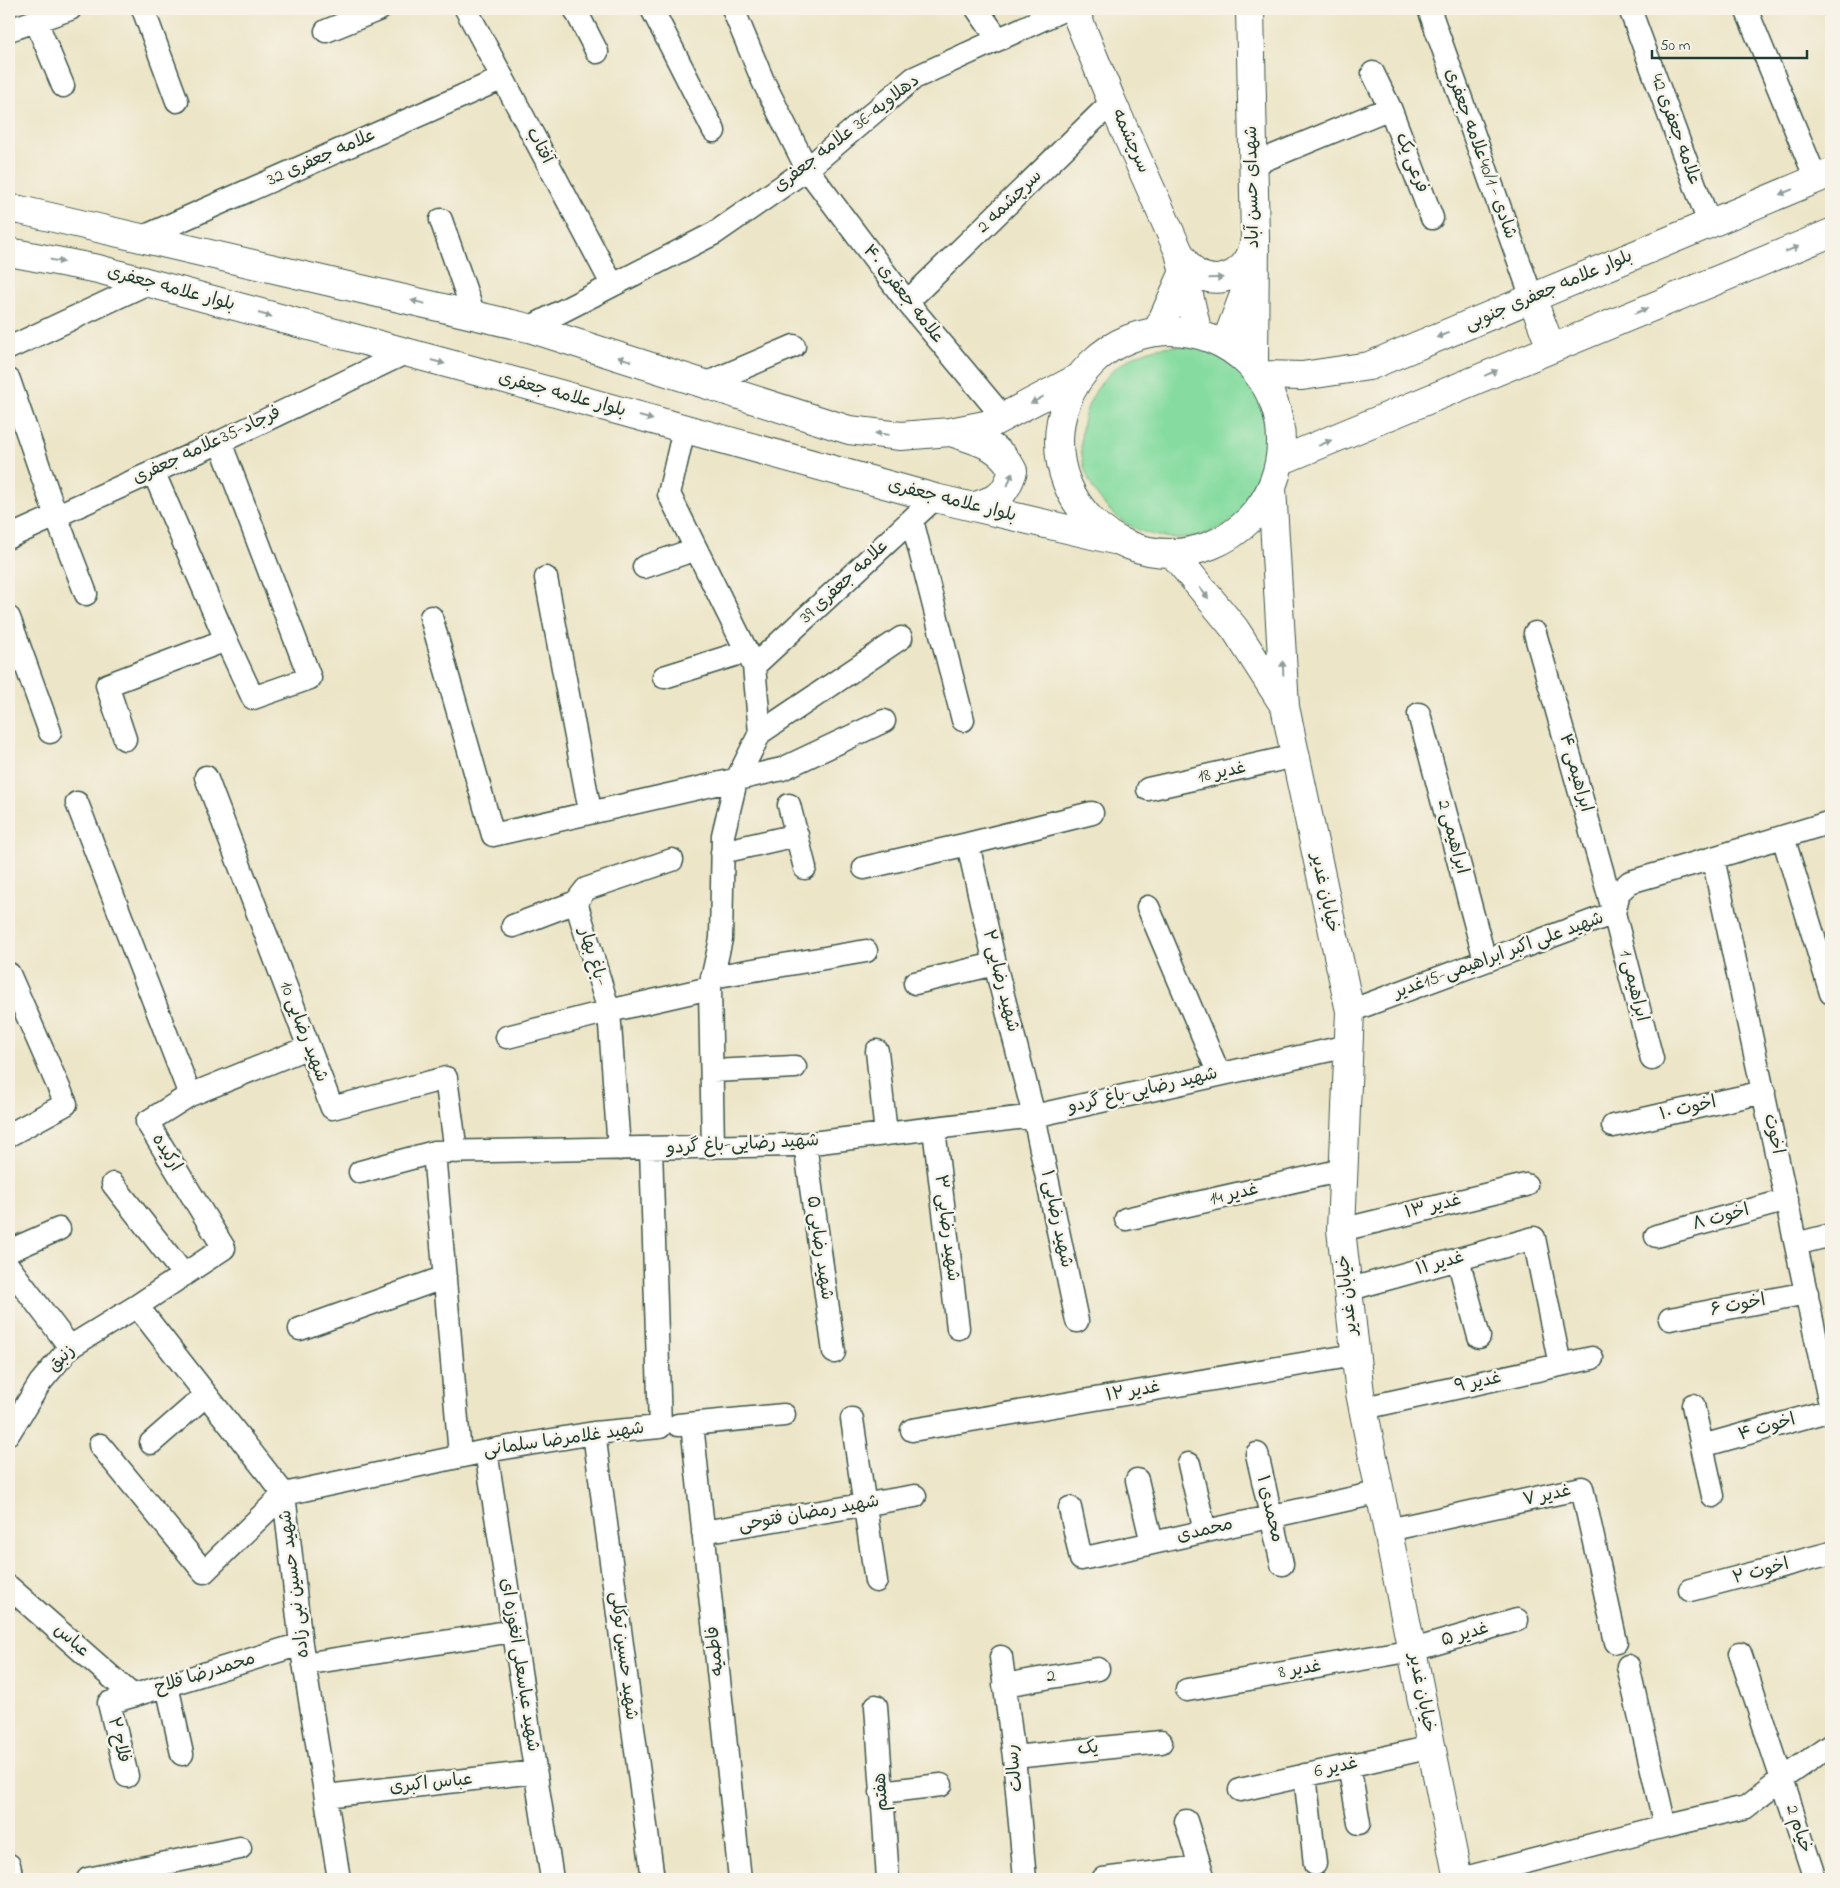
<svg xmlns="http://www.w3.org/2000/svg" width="1840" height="1888" font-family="'Indie Flower','Playpen Sans Arabic',sans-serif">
  <rect width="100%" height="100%" fill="#f7f3e8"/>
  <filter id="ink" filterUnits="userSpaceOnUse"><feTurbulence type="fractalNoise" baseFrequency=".02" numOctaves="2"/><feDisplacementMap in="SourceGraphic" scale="10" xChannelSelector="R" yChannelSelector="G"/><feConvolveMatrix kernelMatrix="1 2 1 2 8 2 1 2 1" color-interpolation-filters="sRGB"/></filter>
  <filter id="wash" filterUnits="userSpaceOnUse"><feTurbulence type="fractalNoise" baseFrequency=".0096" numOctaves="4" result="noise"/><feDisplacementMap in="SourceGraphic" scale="20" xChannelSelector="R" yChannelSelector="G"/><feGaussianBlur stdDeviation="1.12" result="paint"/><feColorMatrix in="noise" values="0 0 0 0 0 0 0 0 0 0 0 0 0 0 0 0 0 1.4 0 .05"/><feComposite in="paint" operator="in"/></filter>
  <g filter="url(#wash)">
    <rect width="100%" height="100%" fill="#ece5c7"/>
    <path fill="#86dca0" stroke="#528c6a" d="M1081 442a96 96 0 1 1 192 0a96 96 0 1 1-192 0Z"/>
  </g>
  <g filter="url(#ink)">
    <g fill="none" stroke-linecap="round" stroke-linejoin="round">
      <defs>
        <path id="minor" d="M143,9L177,101
          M466,9L612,284
          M575,9L597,52
          M652,9L714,131
          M733,9L763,81L807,169L907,302L1003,417
          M977,9L998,39
          M1429,9L1532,298
          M1630,9L1709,223
          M1746,9L1816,179
          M36,21L63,86
          M9,30L70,9
          M326,31L380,9
          M1373,73L1390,108L1432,218
          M1254,164L1390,108
          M441,220L474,315
          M141,238L503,78
          M907,302L1112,102
          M529,328L715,233L807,169L914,78L1065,9
          M9,348L148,283
          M9,380L56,516L86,594
          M705,384L794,346
          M684,429L669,494L754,666L760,733L736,781L723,835L721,939L710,988L713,1147
          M220,442L310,678L253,698L226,640
          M912,520L963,720
          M9,537L220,442L405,353
          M644,567L696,549
          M546,578L590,811
          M431,617L493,835L782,769L884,721
          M9,618L50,732
          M1535,633L1614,913L1652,1059
          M754,666L935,498
          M664,677L747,651
          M1419,714L1485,960
          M760,733L901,638
          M125,739L107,685L226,640L153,471
          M206,777L332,1108L446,1078L456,1152
          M1148,789L1295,756
          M77,803L190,1095
          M789,805L805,868
          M1783,837L1831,993
          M722,852L797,835
          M1713,858L1831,1409
          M864,868L968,844
          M1148,907L1219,1074
          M513,926L576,902L586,889L672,860
          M9,974L66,1104L9,1135
          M712,977L866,951
          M915,983L995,964
          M1350,1011L1614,913L1619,892L1630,882L1713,858L1831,822
          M507,1037L609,1011L576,902
          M877,1051L886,1134
          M712,1071L795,1067
          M1613,1126L1764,1092
          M934,1129L958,1328
          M805,1144L834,1352
          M619,1149L609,1011L710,988
          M360,1172L434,1152
          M113,1184L184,1275
          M1126,1219L1343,1170
          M1341,1230L1526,1185
          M1656,1236L1787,1200
          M1796,1244L1831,1235
          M9,1251L59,1229
          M1458,1259L1479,1337
          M9,1267L70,1347
          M1347,1290L1534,1238L1560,1365
          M137,1306L284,1494L301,1644L339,1879
          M1670,1319L1807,1293
          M1077,1321L1034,1116L995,964L968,844L1092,813
          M300,1329L445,1277
          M1693,1405L1713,1496
          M1364,1408L1592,1358
          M852,1419L876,1581
          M692,1424L740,1879
          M678,1425L784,1415
          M912,1430L1355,1355
          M9,1433L40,1383L70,1347L137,1306L224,1248L147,1122L190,1095L309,1047
          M594,1433L653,1879
          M151,1443L206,1395
          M100,1445L204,1572L284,1494L486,1451L594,1433L660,1427L651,1149
          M1702,1446L1831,1410
          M486,1451L552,1879
          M1257,1454L1282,1564
          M460,1455L434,1152L795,1145L1034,1116L1348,1046
          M1189,1464L1205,1531
          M1137,1480L1152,1543
          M1070,1508L1081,1559L1381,1492
          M1388,1530L1582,1488L1616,1642
          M703,1532L915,1496
          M9,1587L133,1696
          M1690,1590L1831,1553
          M1740,1653L1815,1879
          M1001,1657L1014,1757L1025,1879
          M304,1664L513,1631
          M1628,1666L1665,1826
          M167,1685L182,1754
          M1004,1685L1098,1669
          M1187,1690L1413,1650L1517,1620
          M876,1706L888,1879
          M1014,1757L1161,1742
          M1349,1765L1359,1823
          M1305,1775L1315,1864
          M127,1776L109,1703L301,1644
          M1240,1790L1432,1747
          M881,1792L941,1785
          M326,1796L535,1772
          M1186,1821L1204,1879
          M9,1865L12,1879
          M88,1879L240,1848
          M1103,1879L1200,1867
          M1461,1879L1665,1826L1746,1807L1782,1779L1831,1745"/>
        <path id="tertiary" d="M1074,9L1112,102L1179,252L1198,334
          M1250,9L1255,238L1254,366
          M1179,252C1184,260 1188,268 1196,273C1222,289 1250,270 1254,243
          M1157,332L1183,274
          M1225,345L1248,284"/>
        <path id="secondary" d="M9,209L20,210L529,328L849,430L901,436L950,432L990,424L1080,377
          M9,252L98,269L498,377L935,498L1114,540
          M1532,298L1551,348
          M1059 442a111 111 0 1 1 222 0a111 111 0 1 1-222 0Z
          M1259,375L1302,376L1369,366L1831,173
          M954,433C980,442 1000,445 1013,471C1004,498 998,498 973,507
          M1280,461L1831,233
          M1174,555L1235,629L1285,707L1272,488
          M1285,707L1350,1011L1341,1230L1360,1393L1458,1879"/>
      </defs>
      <use href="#minor" stroke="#3e564a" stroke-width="25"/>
      <use href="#tertiary" stroke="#3e564a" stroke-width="30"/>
      <use href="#secondary" stroke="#3e564a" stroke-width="30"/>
      <use href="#minor" stroke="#fff" stroke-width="22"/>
      <use href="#tertiary" stroke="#fff" stroke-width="28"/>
      <use href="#secondary" stroke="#fff" stroke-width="28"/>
    </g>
    <defs><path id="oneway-solid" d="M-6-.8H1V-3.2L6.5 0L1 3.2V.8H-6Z" transform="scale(1.25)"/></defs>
    <g fill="#8f9e9a">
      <use href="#oneway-solid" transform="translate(1786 192) rotate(158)"/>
      <use href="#oneway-solid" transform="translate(1792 249) rotate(-22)"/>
      <use href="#oneway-solid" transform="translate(57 261) rotate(11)"/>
      <use href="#oneway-solid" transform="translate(1216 278) rotate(-2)"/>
      <use href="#oneway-solid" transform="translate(418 302) rotate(-167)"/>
      <use href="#oneway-solid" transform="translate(1641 311) rotate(-22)"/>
      <use href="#oneway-solid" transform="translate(265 315) rotate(15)"/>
      <use href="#oneway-solid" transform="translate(1443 335) rotate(158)"/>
      <use href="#oneway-solid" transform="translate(625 359) rotate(-162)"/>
      <use href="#oneway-solid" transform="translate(438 362) rotate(15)"/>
      <use href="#oneway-solid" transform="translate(1491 373) rotate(-23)"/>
      <use href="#oneway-solid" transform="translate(1037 400) rotate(152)"/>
      <use href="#oneway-solid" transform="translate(646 418) rotate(15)"/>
      <use href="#oneway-solid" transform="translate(882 434) rotate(-173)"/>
      <use href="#oneway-solid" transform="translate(1325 443) rotate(-23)"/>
      <use href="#oneway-solid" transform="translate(1010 479) rotate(-70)"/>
      <use href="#oneway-solid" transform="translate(1204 593) rotate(51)"/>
      <use href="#oneway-solid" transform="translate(1283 668) rotate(-93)"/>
    </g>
  </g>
  <g text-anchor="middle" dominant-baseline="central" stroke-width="5" stroke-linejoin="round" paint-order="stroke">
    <g font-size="18" fill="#1f3d34" stroke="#f7f3e8">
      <text transform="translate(1675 130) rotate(70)">علامه جعفری 42</text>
      <text transform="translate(847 134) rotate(-38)">دهلاویه-36 علامه جعفری</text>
      <text transform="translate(1130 141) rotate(66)">سرچشمه</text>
      <text transform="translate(539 146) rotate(62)">آفتاب</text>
      <text transform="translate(1480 154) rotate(70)">شادی - 40/1علامه جعفری</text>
      <text transform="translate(322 158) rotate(-24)">علامه جعفری 32</text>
      <text transform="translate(1411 163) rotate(69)">فرعی یک</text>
      <text transform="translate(1253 187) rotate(-91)">شهدای حسن آباد</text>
      <text transform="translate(1010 202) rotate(-44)">سرچشمه 2</text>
      <text transform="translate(171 289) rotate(15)">بلوار علامه جعفری</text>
      <text transform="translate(1549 291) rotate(-23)">بلوار علامه جعفری جنوبی</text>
      <text transform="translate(903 295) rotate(52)">علامه جعفری ۴۰</text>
      <text transform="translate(562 395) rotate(15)">بلوار علامه جعفری</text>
      <text transform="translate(207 446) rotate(-25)">فرجاد-35علامه جعفری</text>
      <text transform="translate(952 501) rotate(14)">بلوار علامه جعفری</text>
      <text transform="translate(845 582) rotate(-43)">علامه جعفری 39</text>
      <text transform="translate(1222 773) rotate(-12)">غدیر 18</text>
      <text transform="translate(1575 773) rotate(74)">ابراهیمی ۴</text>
      <text transform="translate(1452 837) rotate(75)">ابراهیمی 2</text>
      <text transform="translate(1324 893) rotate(78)">خیابان غدیر</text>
      <text transform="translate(1499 956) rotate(-20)">شهید علی اکبر ابراهیمی-15غدیر</text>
      <text transform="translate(592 957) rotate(73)">باغ بهار-</text>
      <text transform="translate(1000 981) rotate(76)">شهید رضایی ۲</text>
      <text transform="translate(1633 986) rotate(76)">ابراهیمی 1</text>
      <text transform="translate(303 1032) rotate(69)">شهید رضایی 10</text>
      <text transform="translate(1143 1091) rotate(-13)">شهید رضایی-باغ گردو</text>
      <text transform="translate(1688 1109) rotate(-13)">اخوت ۱۰</text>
      <text transform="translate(1773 1134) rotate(78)">اخوت</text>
      <text transform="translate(743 1145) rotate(-3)">شهید رضایی-باغ گردو</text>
      <text transform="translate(166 1153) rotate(58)">ارکیده</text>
      <text transform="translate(1234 1195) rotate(-13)">غدیر 14</text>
      <text transform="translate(1433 1207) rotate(-14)">غدیر ۱۳</text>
      <text transform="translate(1721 1218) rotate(-15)">اخوت ۸</text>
      <text transform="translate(1056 1219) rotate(78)">شهید رضایی ۱</text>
      <text transform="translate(946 1228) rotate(83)">شهید رضایی ۳</text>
      <text transform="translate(819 1248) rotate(82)">شهید رضایی ۵</text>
      <text transform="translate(1440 1264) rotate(-16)">غدیر ۱۱</text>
      <text transform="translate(1348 1295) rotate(-96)">خیابان غدیر</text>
      <text transform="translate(1738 1306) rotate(-11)">اخوت ۶</text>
      <text transform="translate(62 1359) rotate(-46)">زنبق</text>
      <text transform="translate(1478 1383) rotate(-12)">غدیر ۹</text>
      <text transform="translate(1133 1392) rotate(-10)">غدیر ۱۲</text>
      <text transform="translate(1767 1428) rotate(-16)">اخوت ۴</text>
      <text transform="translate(564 1440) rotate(-8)">شهید غلامرضا سلمانی</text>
      <text transform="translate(1547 1496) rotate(-12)">غدیر ۷</text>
      <text transform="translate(1269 1509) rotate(77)">محمدی ۱</text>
      <text transform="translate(809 1514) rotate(-10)">شهید رمضان فتوحی</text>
      <text transform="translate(1205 1531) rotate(-13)">محمدی</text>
      <text transform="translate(1761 1572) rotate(-15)">اخوت ۲</text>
      <text transform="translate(295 1584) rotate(-97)">شهید حسین نبی زاده</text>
      <text transform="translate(1465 1635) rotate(-16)">غدیر ۵</text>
      <text transform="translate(71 1641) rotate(41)">عباس</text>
      <text transform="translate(716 1651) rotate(-96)">فاطمیه</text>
      <text transform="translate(623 1656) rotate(83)">شهید حسین توکلی</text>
      <text transform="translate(519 1665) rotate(81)">شهید عباسعلی انغوزه ای</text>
      <text transform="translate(1300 1670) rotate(-10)">غدیر 8</text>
      <text transform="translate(205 1674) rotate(-17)">محمدرضا فلاح</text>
      <text transform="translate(1051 1677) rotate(-10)">2</text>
      <text transform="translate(1421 1693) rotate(79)">خیابان غدیر</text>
      <text transform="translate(118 1740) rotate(76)">فلاح ۲</text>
      <text transform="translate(1088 1749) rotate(-6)">یک</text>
      <text transform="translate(1015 1768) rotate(-96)">رسالت</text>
      <text transform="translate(1336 1768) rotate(-13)">غدیر 6</text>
      <text transform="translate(431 1784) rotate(-6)">عباس اکبری</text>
      <text transform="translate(882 1792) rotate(-94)">هفتم</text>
      <text transform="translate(1798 1829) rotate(72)">2 خیام</text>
    </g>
  </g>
  <rect width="1840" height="1888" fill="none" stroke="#f7f3e8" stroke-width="30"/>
  <path d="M1652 50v8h155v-8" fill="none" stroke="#1f3d34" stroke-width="2.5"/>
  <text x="1660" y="50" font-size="15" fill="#1f3d34" stroke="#f7f3e8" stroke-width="4" paint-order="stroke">50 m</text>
</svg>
